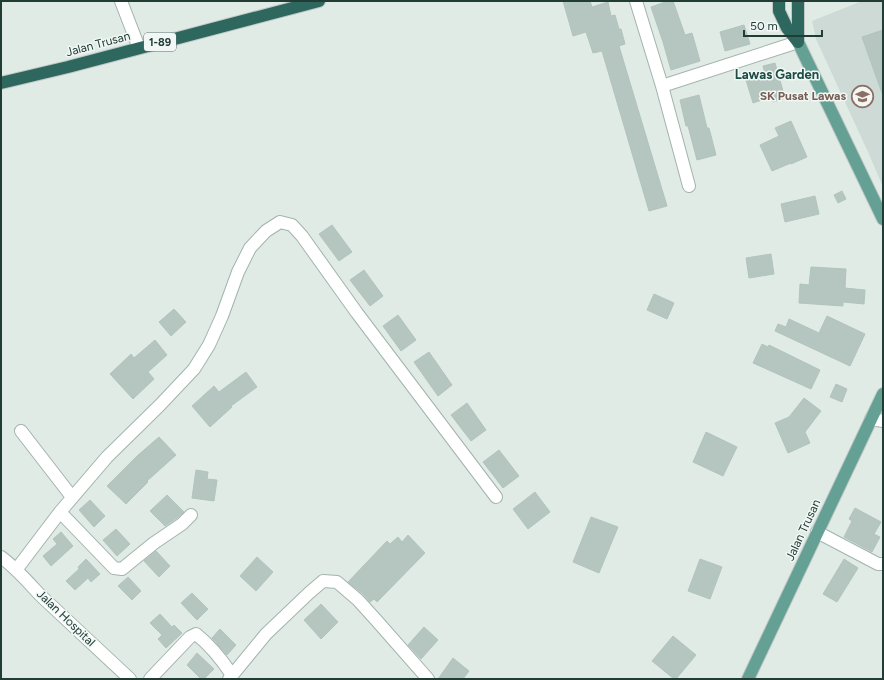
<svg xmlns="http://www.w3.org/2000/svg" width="884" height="680" font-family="Figtree,sans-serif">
  <rect width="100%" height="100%" fill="#e0ebe6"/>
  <path fill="#cedad5" d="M862,1H883V187L868,152L816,39L812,21Z"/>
  <path fill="#b5c5c0" stroke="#b2c4be" d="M563,1H590L592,7L608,2L611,16L615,15L619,29H621L625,44L619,46L667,206L649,211L602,51L593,53L586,32L573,36Z
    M668,1H673L685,35L692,33L700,61L671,70L663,42L651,7Z
    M744,25L750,44L725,51L720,32Z
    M883,30V93H882L862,37Z
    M775,63L785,98L773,102L771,97L753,103L746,80L765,74L763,66Z
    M699,95L707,128H709L716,155L697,160L688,126H686L680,100Z
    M791,121L807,157L791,164V163L772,171L760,145L779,136L775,128Z
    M842,191L846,199L838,203L834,195Z
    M815,196L819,214L785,222L781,204Z
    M332,225L352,252L339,261L319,234Z
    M771,254L774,274L749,278L746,258Z
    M811,267L846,269L845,288L865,290L864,304L843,302V306L799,303L800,284L809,285Z
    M364,270L383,296L370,306L350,280Z
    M654,294L674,303L667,319L647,310Z
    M174,309L186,322L171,336L159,322Z
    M398,315L416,340L401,351L383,326Z
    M827,316L865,334L850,366L775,331L778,324L786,327L789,319L819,333Z
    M155,340L167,355L148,372L154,379L133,399L110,374L131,354L134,358Z
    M762,344L768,347L769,345L820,370L811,389L753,363Z
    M429,352L452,385L438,396L414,362Z
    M246,372L257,387L231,406L232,407L210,427L192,406L214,386L219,392Z
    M836,384L847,389L842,402L830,397Z
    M804,398L821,411L805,432L810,443L788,453L775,423L789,417Z
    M467,403L486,430L471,441L451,415Z
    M706,432L737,447L723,476L693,462Z
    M159,437L176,455L147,481L148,482L126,504L107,486L137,456Z
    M499,450L519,476L503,488L483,462Z
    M196,470L208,472L207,479L217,480L214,501L192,498Z
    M535,492L550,512L528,529L513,509Z
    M167,495L184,512L177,518L165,526L150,511Z
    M90,500L105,516L94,527L79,510Z
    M855,508L881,522L874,534L880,537L872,552L844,537L852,521L849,519Z
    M591,517L618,527L599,573L573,562Z
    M116,529L130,544L117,556L103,540Z
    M61,532L73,546L51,566L43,556L57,544L53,539Z
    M408,535L425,553L377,602L374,599L370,602L363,594L348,582L387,541L390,544L398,537L402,542Z
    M156,551L170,566L159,577L144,561Z
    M257,557L273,572L256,591L240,576Z
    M86,559L100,574L91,582L88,578L75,590L66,581L79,569L78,567Z
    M700,559L722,567L710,599L688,591Z
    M844,559L858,568L837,602L823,594Z
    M128,577L141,591L132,600L118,586Z
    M192,593L208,609L197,620L181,603Z
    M321,604L338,622L321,639L304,620Z
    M160,614L172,627L174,625L182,633L166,648L158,639L162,635L150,623Z
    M424,627L438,640L421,659L408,645Z
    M220,629L236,645L227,655L212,638Z
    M673,636L696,655L676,679H674L652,661Z
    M197,653L214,669L204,679H201L187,665Z
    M453,658L469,671L463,679H438Z"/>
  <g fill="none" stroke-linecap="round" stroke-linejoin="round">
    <defs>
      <path id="minor" d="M121,1L139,48
        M636,1L662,86L798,42
        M662,86L689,186
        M871,419L883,421
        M21,431L72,497
        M60,512L114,568L122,569L154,543L182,524L191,515
        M817,532L878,564H883
        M1,557C16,568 28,582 40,595L130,679
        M16,570L60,512L107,457L160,405L194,369L209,345L222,316L238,272L250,248L266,231L280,222L292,225L302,236L357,313L496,497
        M150,679L190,637L196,634C210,645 222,660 232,675
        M229,679L266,634L309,593L323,581L337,582L358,600L377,621L428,679"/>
      <path id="major" d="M798,42L883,219
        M748,679L883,394"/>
      <path id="highway" d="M779,1V11L787,28L798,42
        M798,42V1
        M1,83L68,67L319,1"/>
    </defs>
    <use href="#minor" stroke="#a3b3ad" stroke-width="14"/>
    <use href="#major" stroke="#c1c8c6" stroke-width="14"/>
    <use href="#highway" stroke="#c1c8c6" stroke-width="14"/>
    <use href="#minor" stroke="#fff" stroke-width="12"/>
    <use href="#major" stroke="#64a094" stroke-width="12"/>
    <use href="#highway" stroke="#2d675e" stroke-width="12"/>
  </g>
  <defs>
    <symbol id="school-ring" viewBox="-11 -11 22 22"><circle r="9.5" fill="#f0f7f4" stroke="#8d6e63" stroke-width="1.5"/><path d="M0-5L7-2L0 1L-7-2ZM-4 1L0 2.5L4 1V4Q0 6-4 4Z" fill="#8d6e63"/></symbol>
  </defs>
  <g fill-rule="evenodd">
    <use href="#school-ring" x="850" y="84" width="25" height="25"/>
  </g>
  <g text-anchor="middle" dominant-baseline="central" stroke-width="3" stroke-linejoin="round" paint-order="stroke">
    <rect fill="#f0f7f4" stroke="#5f736e" stroke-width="1" x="144" y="33" width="32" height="18" rx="3"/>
    <g font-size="11" font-weight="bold" fill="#213b35">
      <text x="160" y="42">1-89</text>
    </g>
    <g font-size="12" fill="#213b35" stroke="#f0f7f4">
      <text transform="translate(98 44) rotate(-15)">Jalan Trusan</text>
      <text transform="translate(803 530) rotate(-65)">Jalan Trusan</text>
      <text transform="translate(66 618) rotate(44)">Jalan Hospital</text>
    </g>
    <g font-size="12" font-weight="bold" fill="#785e54" stroke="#f0f7f4" text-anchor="end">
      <text x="846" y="96">SK Pusat Lawas</text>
    </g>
    <g font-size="13" font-weight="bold" fill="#1d4d44" stroke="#f0f7f4">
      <text x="777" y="74">Lawas Garden</text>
    </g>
  </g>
  <rect width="884" height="680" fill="none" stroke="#213b35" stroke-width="4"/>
  <path d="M744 30v6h78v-6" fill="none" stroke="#213b35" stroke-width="2"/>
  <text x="750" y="30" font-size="12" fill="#213b35" stroke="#f0f7f4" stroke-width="3" paint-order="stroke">50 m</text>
</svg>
